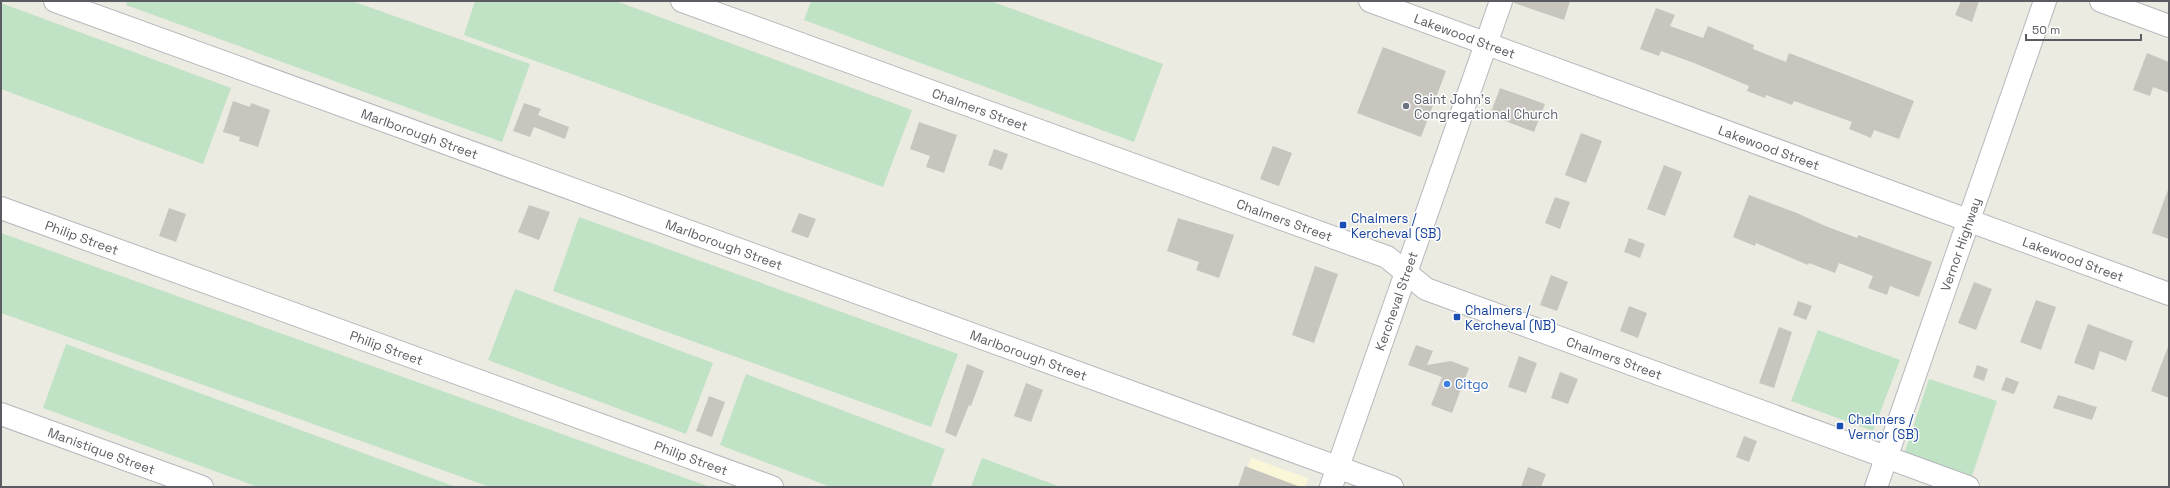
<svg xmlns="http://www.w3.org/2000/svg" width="2170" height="488" font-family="'Space Grotesk',sans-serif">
  <rect width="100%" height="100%" fill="#ecebe2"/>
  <path fill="#faf7d8" d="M1251,458L1308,478L1305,487H1241Z"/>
  <path fill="#c0e2c5" d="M127,1H352L530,64L502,142L126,5Z
    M475,1H616L912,110L883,187L464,35Z
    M811,1H991L1163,64L1134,142L804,20Z
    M1,3L231,88L203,164L1,89Z
    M579,217L958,354L931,427L553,291Z
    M1,233L710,487H490L1,313Z
    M515,289L713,363L686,434L488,360Z
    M1818,330L1900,360L1873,431L1791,401Z
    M66,344L456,487H258L43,408Z
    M746,374L945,449L931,487H831L720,445Z
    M1929,379L1997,401L1972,476L1904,454Z
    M982,458L1061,487H971Z"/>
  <path fill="#c7c5be" d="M1514,1H1570L1564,20L1514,3Z
    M1961,1H1979L1972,22L1955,15Z
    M1656,8L1675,15L1670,26L1703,38L1708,26L1754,45L1753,49L1786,62L1789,53L1914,101L1899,139L1874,130L1871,138L1849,129L1852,122L1794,101L1792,105L1766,95L1765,98L1747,91L1749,86L1694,63L1661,51L1659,56L1640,49Z
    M1383,47L1446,71L1421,137L1357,113Z
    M2147,53L2169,62V93L2153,87L2150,96L2133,90Z
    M1500,88L1545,104L1534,132L1490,115Z
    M233,101L250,107L251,103L270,110L258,147L239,141L240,137L223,132Z
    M524,103L541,109L538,115L569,127L565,139L534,127L530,137L513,131Z
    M919,122L957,135L944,173L926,167L930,156L910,149Z
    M1581,133L1602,141L1586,183L1565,175Z
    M1273,146L1292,153L1279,186L1260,179Z
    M994,149L1008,154L1002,170L988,165Z
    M1664,165L1682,172L1665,216L1647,209Z
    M2168,190H2169V239L2152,233Z
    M1749,195L1797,213L1823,225L1857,238L1858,235L1932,262L1919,297L1890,286L1887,295L1868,288L1873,276L1839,263L1835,273L1809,263L1808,265L1756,243L1755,246L1733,237Z
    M1555,197L1570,202L1560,229L1545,223Z
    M529,205L550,212L539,240L518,232Z
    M169,208L186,214L176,242L159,236Z
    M799,213L816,219L808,238L791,232Z
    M1178,218L1234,235L1219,278L1196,270L1199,262L1167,251Z
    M1629,238L1645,244L1640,258L1624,252Z
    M1315,266L1338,274L1314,343L1292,335Z
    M1551,275L1568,282L1557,311L1540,305Z
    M1974,282L1992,289L1976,330L1958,323Z
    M2036,300L2056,307L2041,350L2020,342Z
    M1798,301L1812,306L1806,320L1793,315Z
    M1629,306L1647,313L1638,338L1620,331Z
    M2088,324L2133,341L2126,361L2100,351L2094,370L2074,363Z
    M1779,327L1792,332L1774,388L1759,383Z
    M1416,345L1433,351L1427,365L1451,361L1469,368L1452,413L1431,405L1442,377L1408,365Z
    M2168,347L2169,348V398L2151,391Z
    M1519,356L1537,363L1526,393L1508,387Z
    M967,364L984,371L971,406L969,405L956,437L945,432Z
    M1977,365L1988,369L1984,381L1973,377Z
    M1560,372L1578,379L1568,404L1551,398Z
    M2006,377L2019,382L2014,394L2001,390Z
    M1026,383L1043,390L1031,422L1014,416Z
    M2058,395L2097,407L2092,420L2053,408Z
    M709,396L725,402L712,437L696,431Z
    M1744,436L1757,441L1749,462L1736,457Z
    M1245,466L1298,486L1297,487H1238Z
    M1528,467L1546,474L1541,487H1521Z"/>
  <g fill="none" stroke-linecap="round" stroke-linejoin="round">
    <defs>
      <g id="minor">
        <path id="s1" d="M55,1L1392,487"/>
        <path id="s2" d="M682,1L1387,257L1426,289L1968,487"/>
        <path id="s3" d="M1370,1L2169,294"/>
        <path d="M2101,1L2169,26"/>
        <path id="s4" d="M1,208L772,487"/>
        <path id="s5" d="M1,414L202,487"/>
        <path id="s6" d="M1331,487L1501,1"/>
        <path id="s7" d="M1876,487L2045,1"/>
      </g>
    </defs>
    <use href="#minor" stroke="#b7b8bd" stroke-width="24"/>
    <use href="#minor" stroke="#fff" stroke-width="22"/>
  </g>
  <circle fill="#6b7280" stroke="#fff" stroke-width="1.5" cx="1406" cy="106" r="4"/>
  <g fill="#1a4fb4" stroke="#fff" stroke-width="1.5">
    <rect x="1339" y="221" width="8" height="8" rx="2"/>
    <rect x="1453" y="313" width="8" height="8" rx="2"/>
    <rect x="1836" y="422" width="8" height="8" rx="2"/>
  </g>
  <circle fill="#3f7fe0" stroke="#fff" stroke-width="1.5" cx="1447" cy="384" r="4"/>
  <g text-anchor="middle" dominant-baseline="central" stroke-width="3" stroke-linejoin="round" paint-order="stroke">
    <g font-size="13" fill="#5a5c61" stroke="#fff">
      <text stroke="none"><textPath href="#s3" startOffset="101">Lakewood Street</textPath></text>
      <text stroke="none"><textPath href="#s2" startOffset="317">Chalmers Street</textPath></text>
      <text stroke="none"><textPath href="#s1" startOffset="388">Marlborough Street</textPath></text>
      <text stroke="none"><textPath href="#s3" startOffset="425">Lakewood Street</textPath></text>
      <text stroke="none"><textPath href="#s2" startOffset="641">Chalmers Street</textPath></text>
      <text stroke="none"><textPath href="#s4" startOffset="86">Philip Street</textPath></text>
      <text stroke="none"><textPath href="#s1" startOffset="712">Marlborough Street</textPath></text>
      <text stroke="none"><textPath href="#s7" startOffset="257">Vernor Highway</textPath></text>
      <text stroke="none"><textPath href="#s3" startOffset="749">Lakewood Street</textPath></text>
      <text stroke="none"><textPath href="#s6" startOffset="197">Kercheval Street</textPath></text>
      <text stroke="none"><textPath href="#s4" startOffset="410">Philip Street</textPath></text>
      <text stroke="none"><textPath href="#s1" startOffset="1036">Marlborough Street</textPath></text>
      <text stroke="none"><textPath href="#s2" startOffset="1001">Chalmers Street</textPath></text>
      <text stroke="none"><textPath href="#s5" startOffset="107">Manistique Street</textPath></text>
      <text stroke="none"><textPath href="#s4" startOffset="734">Philip Street</textPath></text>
    </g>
    <g font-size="13" fill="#5b616d" stroke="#fff" text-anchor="start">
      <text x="1414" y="99">Saint John's<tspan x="1414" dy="15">Congregational Church</tspan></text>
    </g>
    <g font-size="13" fill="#164399" stroke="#fff" text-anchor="start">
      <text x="1351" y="218">Chalmers /<tspan x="1351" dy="15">Kercheval (SB)</tspan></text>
      <text x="1465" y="310">Chalmers /<tspan x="1465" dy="15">Kercheval (NB)</tspan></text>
      <text x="1848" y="419">Chalmers /<tspan x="1848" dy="15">Vernor (SB)</tspan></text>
    </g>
    <g font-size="13" fill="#366cbe" stroke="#fff" text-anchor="start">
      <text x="1455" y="384">Citgo</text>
    </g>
  </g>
  <rect width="2170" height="488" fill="none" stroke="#5a5c61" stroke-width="4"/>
  <path d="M2026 34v6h115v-6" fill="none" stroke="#5a5c61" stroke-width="2"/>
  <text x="2032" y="34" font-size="12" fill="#5a5c61" stroke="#ffffff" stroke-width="3" paint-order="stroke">50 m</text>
</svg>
